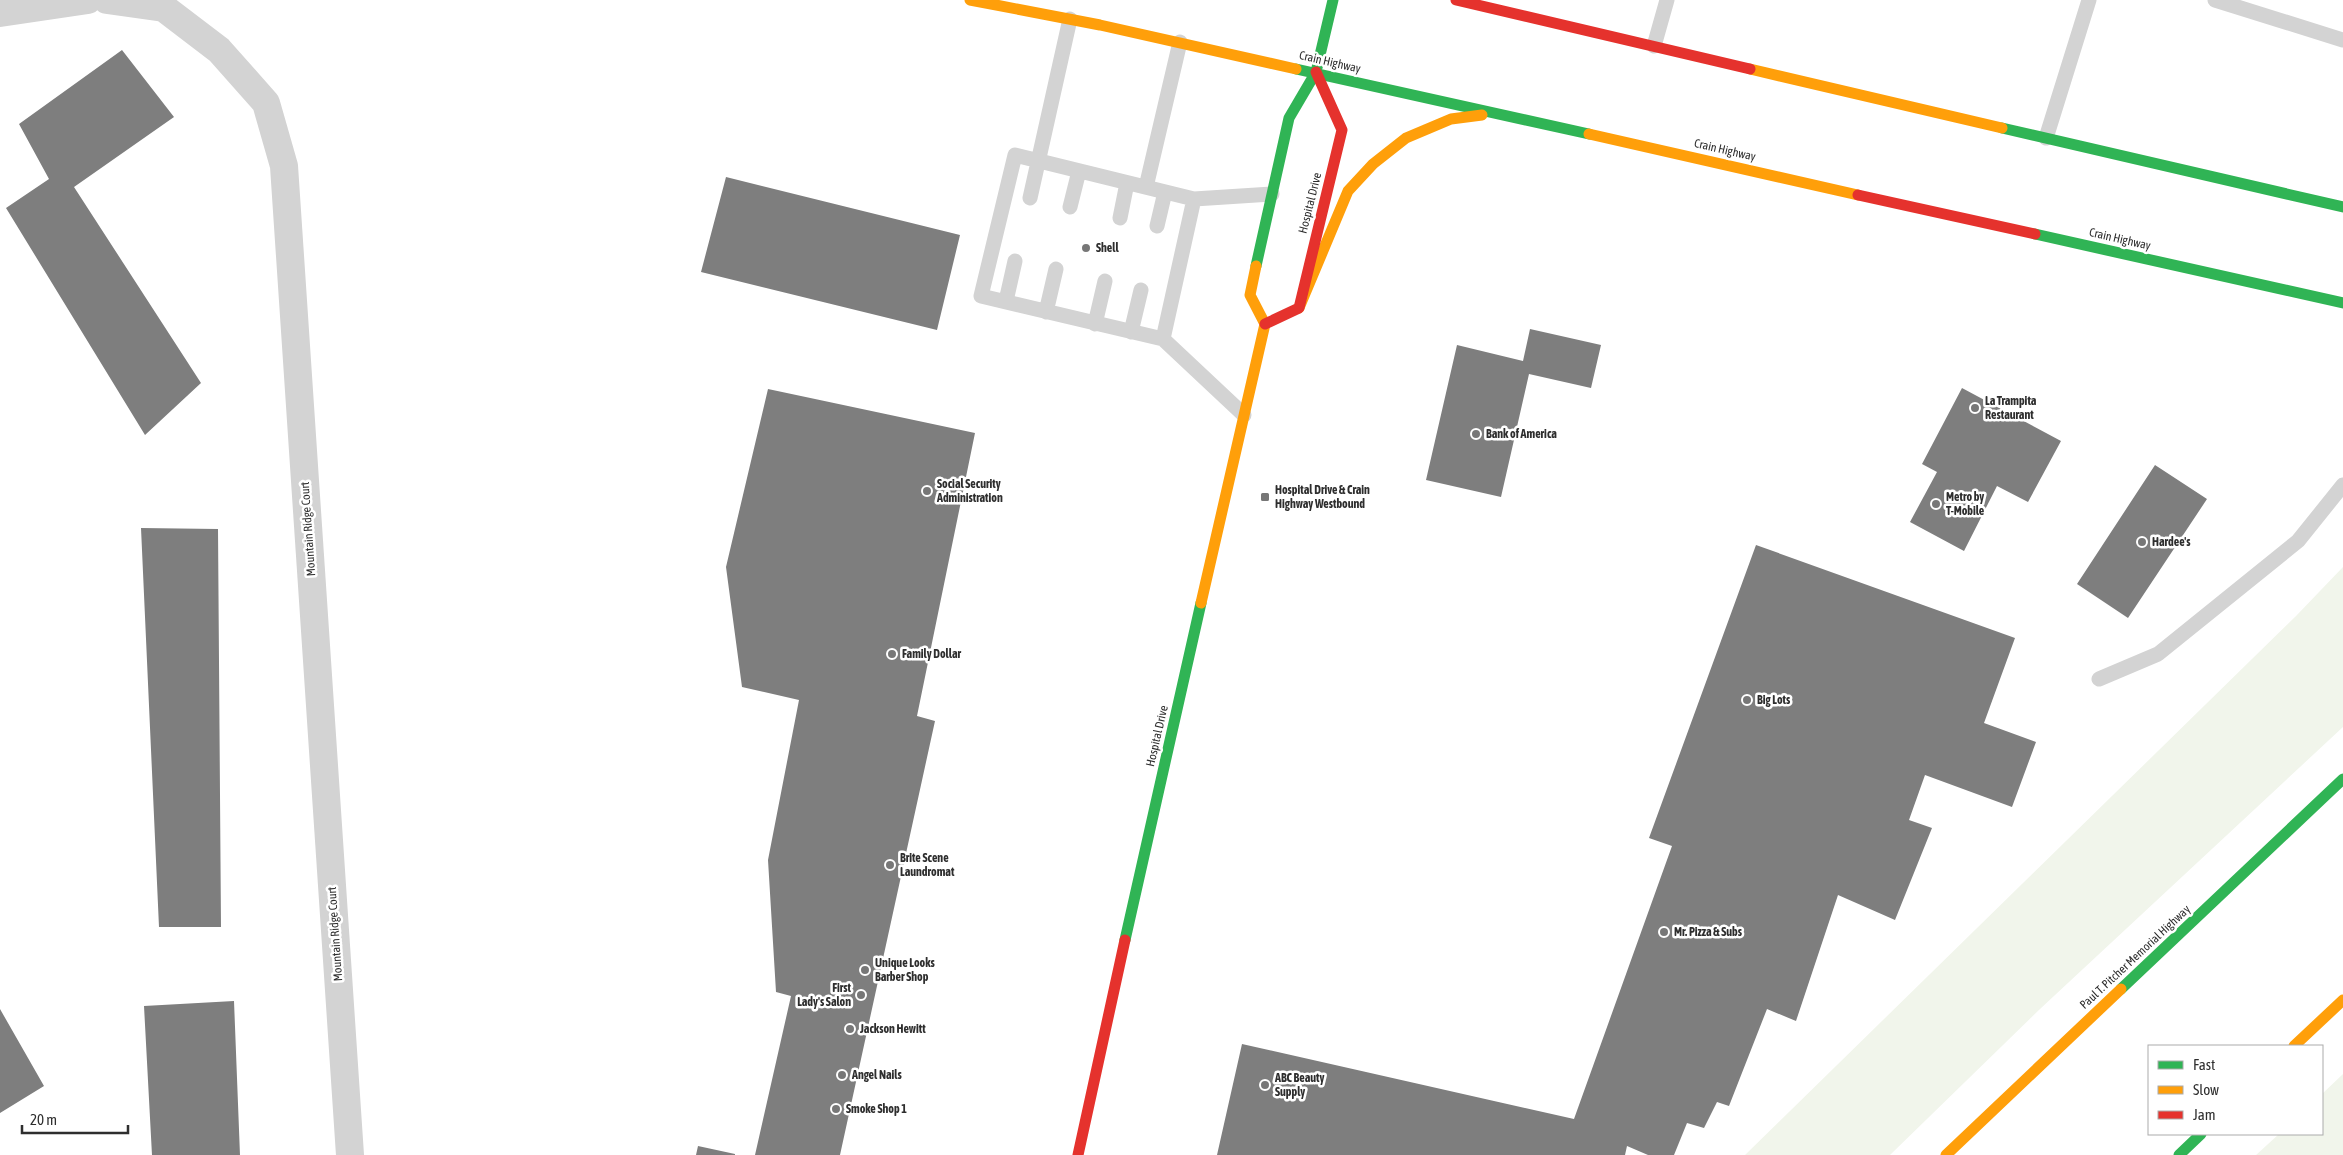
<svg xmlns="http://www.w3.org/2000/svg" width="2343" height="1155" font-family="'Asap Condensed',sans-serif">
  <rect width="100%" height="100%" fill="#fff"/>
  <path fill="#f1f5eb" d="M2343,567V727L2040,1009L1890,1155H1745L2296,616Z
    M2343,1074V1155H2256L2279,1134H2322V1094Z"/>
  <path fill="#7e7e7e" d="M122,50L174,117L74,187L201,383L145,435L6,208L49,179L19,124Z
    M726,177L960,235L937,330L701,272Z
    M1530,329L1601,345L1591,388L1529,374L1501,497L1426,480L1457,345L1523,361Z
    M1962,388L2061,441L2028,502L1997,486L1964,551L1910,522L1937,472L1922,464Z
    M768,389L975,433L917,716L935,721L840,1155H755L791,996L776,992L768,860L799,700L742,687L726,567Z
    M2155,465L2207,499L2128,618L2077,584Z
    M141,528L218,529L221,927H159Z
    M1756,545L2015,638L1984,723L2036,742L2012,807L1925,775L1909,820L1932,828L1895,920L1838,895L1796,1021L1767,1009L1729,1106L1717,1102L1704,1128L1687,1123L1674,1155H1648L1627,1146L1625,1155H1217L1242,1044L1574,1119L1672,846L1649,838Z
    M234,1001L240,1155H152L144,1006Z
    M0,1009L44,1086L0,1113Z
    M698,1146L735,1154V1155H696Z"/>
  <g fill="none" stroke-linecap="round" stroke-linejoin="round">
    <path stroke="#d3d3d3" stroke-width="15" d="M2215,0L2343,40
      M1654,46L1667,0
      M2046,138L2089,0
      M1015,155L1194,199L1163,339L981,296Z
      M1146,187L1180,42
      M1030,198L1070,19
      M1194,199L1272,194
      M1070,207L1079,171
      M1120,218L1127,183
      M1157,226L1165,192
      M1006,301L1015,261
      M1046,312L1056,269
      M1095,324L1105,281
      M1131,332L1141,290
      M1163,339L1244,415
      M2099,679L2158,654L2298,541L2343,485"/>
    <path stroke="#d3d3d3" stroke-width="28" d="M107,0L164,8L219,50L266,103L284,166L350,1155
      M0,13L88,0"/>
    <path stroke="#30b455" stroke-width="11" d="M1296,69L1589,134
      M2002,128L2343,207
      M2035,234L2343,303
      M1256,266L1289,118L1316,72L1333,0
      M1125,940L1201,603
      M2121,989L2343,779
      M2179,1155L2201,1134"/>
    <path stroke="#ff9f0a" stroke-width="11" d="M970,0L1100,25L1296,69
      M1750,69L2002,128
      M1589,134L1858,195
      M1299,308L1348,191L1373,164L1406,138L1451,119L1482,115
      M1201,603L1265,324L1250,295L1256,266
      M2294,1046L2343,1000
      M1946,1155L2121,989"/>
    <path stroke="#e5322d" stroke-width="11" d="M1456,0L1750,69
      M1858,195L2035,234
      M1265,324L1299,308L1342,130L1316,72
      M1078,1155L1125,940"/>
  </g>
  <g fill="#777" stroke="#fff" stroke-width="2">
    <circle cx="1086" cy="248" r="5"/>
    <circle cx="1975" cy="408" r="5"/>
    <circle cx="1476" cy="434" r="5"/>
    <circle cx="927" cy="491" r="5"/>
    <rect x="1260" y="492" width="10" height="10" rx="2.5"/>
    <circle cx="1936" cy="504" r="5"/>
    <circle cx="2142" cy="542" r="5"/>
    <circle cx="892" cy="654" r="5"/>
    <circle cx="1747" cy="700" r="5"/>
    <circle cx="890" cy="865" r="5"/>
    <circle cx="1664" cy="932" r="5"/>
    <circle cx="865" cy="970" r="5"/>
    <circle cx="861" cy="995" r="5"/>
    <circle cx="850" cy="1029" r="5"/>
    <circle cx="842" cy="1075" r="5"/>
    <circle cx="1265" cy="1085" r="5"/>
    <circle cx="836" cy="1109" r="5"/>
  </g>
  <g text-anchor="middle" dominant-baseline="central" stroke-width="5" stroke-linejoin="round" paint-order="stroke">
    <g font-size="12" fill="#2e2e2e" stroke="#fff">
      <text transform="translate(1330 62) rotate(13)">Crain Highway</text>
      <text transform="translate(1725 150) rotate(13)">Crain Highway</text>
      <text transform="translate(1310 203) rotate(-76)">Hospital Drive</text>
      <text transform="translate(2120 239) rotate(13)">Crain Highway</text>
      <text transform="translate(308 529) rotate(-94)">Mountain Ridge Court</text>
      <text transform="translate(1157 736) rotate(-77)">Hospital Drive</text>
      <text transform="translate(335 934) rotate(-94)">Mountain Ridge Court</text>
      <text transform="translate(2135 957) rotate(-43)">Paul T. Pitcher Memorial Highway</text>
    </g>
    <g font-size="12" font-weight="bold" fill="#2e2e2e" stroke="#fff" text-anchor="start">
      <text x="1096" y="248">Shell</text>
      <text x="1985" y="401">La Trampita<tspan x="1985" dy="14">Restaurant</tspan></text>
      <text x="1486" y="434">Bank of America</text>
      <text x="937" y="484">Social Security<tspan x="937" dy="14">Administration</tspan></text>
      <text x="1275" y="490">Hospital Drive &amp; Crain<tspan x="1275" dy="14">Highway Westbound</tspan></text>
      <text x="1946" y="497">Metro by<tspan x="1946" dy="14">T-Mobile</tspan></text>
      <text x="2152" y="542">Hardee's</text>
      <text x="902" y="654">Family Dollar</text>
      <text x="1757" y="700">Big Lots</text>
      <text x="900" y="858">Brite Scene<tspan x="900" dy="14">Laundromat</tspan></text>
      <text x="1674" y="932">Mr. Pizza &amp; Subs</text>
      <text x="875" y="963">Unique Looks<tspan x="875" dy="14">Barber Shop</tspan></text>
      <text x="851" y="988" text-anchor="end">First<tspan x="851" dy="14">Lady's Salon</tspan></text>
      <text x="860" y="1029">Jackson Hewitt</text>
      <text x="852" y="1075">Angel Nails</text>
      <text x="1275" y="1078">ABC Beauty<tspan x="1275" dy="14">Supply</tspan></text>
      <text x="846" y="1109">Smoke Shop 1</text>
    </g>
  </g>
  <rect x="2148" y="1045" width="175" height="90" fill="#ffffff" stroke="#ababab"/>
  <rect x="2158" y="1061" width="25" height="8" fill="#30b455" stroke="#ababab"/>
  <text x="2193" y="1070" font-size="15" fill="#2e2e2e">Fast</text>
  <rect x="2158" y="1086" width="25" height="8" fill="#ff9f0a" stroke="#ababab"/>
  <text x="2193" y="1095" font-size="15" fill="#2e2e2e">Slow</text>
  <rect x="2158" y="1111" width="25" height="8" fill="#e5322d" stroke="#ababab"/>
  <text x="2193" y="1120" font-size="15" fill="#2e2e2e">Jam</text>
  <path d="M22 1125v8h106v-8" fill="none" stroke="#2e2e2e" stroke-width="2.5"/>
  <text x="30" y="1125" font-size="15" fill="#2e2e2e" stroke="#ffffff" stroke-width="4" paint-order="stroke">20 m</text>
</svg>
